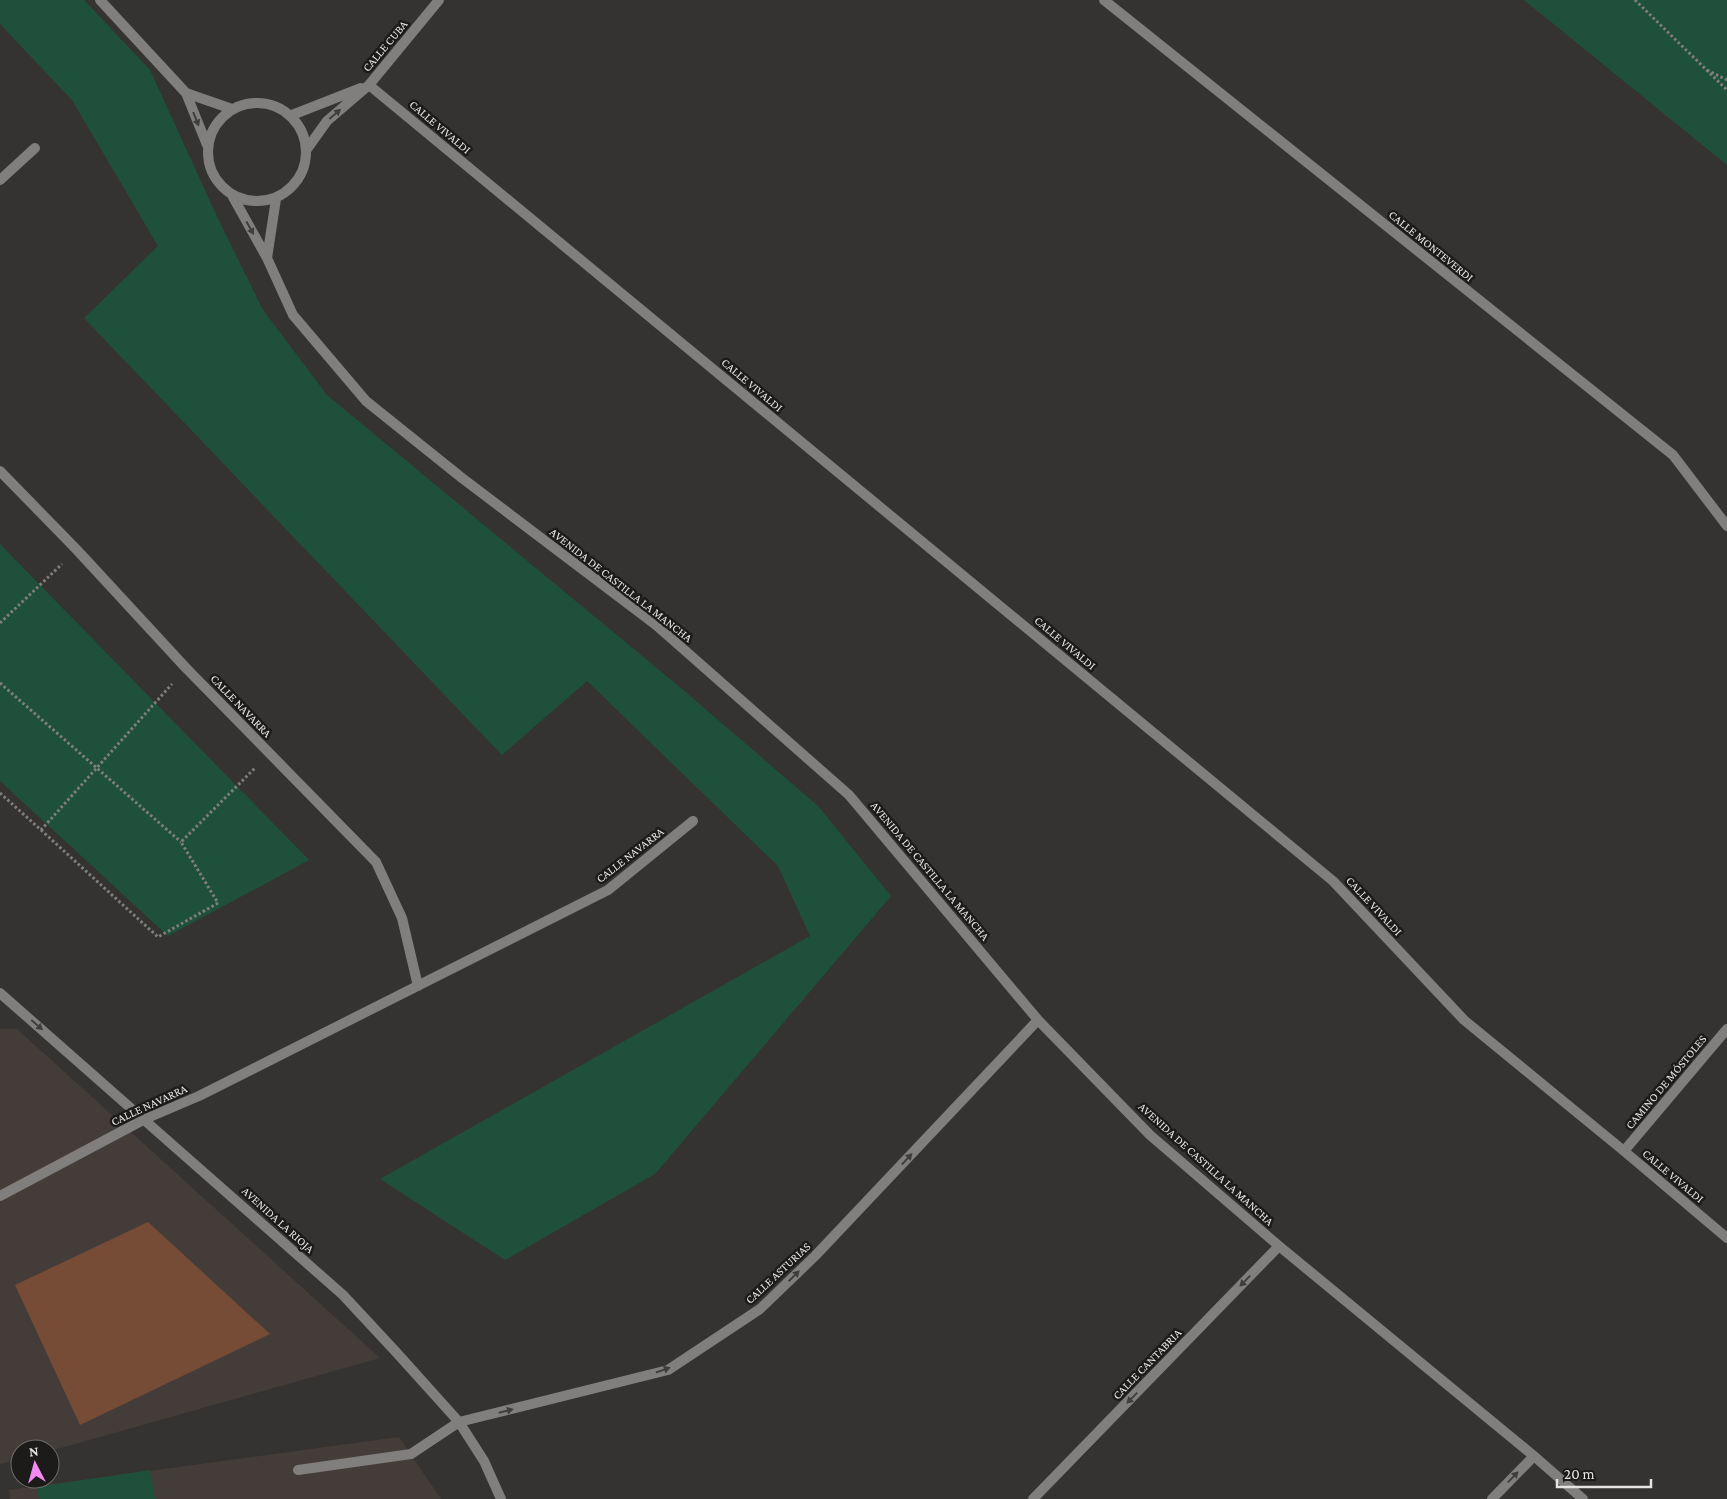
<svg xmlns="http://www.w3.org/2000/svg" width="1727" height="1499" font-family="'Crimson Pro',serif">
  <rect width="100%" height="100%" fill="#353331"/>
  <path fill="#443c38" d="M0,1029H17L380,1358L50,1451V1449H20V1459L0,1464Z
    M399,1437L441,1499H10L9,1490Z"/>
  <path fill="#1f503c" d="M0,0H84L150,70L220,223L263,310L327,395L682,689L818,806L891,896L655,1174L505,1260L380,1179L810,936L778,866L587,681L502,755L84,318L158,246L72,100L0,24Z
    M1524,0H1727V165Z
    M0,544L309,860L168,936L0,781Z
    M150,1470L155,1499H39L37,1487Z"/>
  <path fill="#774c36" d="M148,1222L270,1334L80,1425L15,1285Z"/>
  <g fill="none" stroke-linecap="round" stroke-linejoin="round">
    <path stroke="#817f7d" stroke-width="3" stroke-dasharray="2.5 2.5" stroke-linecap="butt" d="M1635,0L1727,90
      M1707,70L1727,80
      M0,623L62,564
      M0,683L181,842
      M0,793L41,830L172,684
      M41,830L158,937L218,903L181,842L256,767"/>
    <path stroke="#807f7e" stroke-width="10" d="M298,1470L411,1454L459,1422"/>
    <path stroke="#807f7e" stroke-width="10" d="M100,0L186,93L207,145
      M1104,0L1673,455L1727,526
      M369,85L1333,881L1464,1020L1624,1151L1727,1238
      M186,93L232,109
      M208 152a49 49 0 1 1 98 0a49 49 0 1 1-98 0Z
      M292,115L361,88
      M307,149L327,121L369,85L439,0
      M0,180L35,148
      M233,197L267,258L293,315L366,401L462,478L656,625L849,795L1038,1020L1150,1135L1279,1246L1534,1456L1583,1499
      M267,258L276,199
      M0,471L77,550L186,668L376,862L402,918L418,986
      M0,993L343,1295L396,1352L459,1422L484,1461L501,1499
      M1624,1151L1727,1029
      M0,1196L145,1119L199,1096L608,890L693,821
      M459,1422L668,1370L760,1309L815,1256L1038,1020
      M1033,1499L1279,1246
      M1492,1499L1534,1456"/>
  </g>
  <defs><path id="oneway-solid" d="M-6-.8H1V-3.2L6.5 0L1 3.2V.8H-6Z" transform="scale(1.25)"/></defs>
  <g fill="#3f3e3d">
    <use href="#oneway-solid" transform="translate(335 114) rotate(-41)"/>
    <use href="#oneway-solid" transform="translate(196 119) rotate(68)"/>
    <use href="#oneway-solid" transform="translate(250 228) rotate(61)"/>
    <use href="#oneway-solid" transform="translate(37 1025) rotate(41)"/>
    <use href="#oneway-solid" transform="translate(907 1159) rotate(-47)"/>
    <use href="#oneway-solid" transform="translate(794 1276) rotate(-44)"/>
    <use href="#oneway-solid" transform="translate(1245 1281) rotate(134)"/>
    <use href="#oneway-solid" transform="translate(663 1370) rotate(-19)"/>
    <use href="#oneway-solid" transform="translate(1132 1398) rotate(134)"/>
    <use href="#oneway-solid" transform="translate(506 1411) rotate(-14)"/>
    <use href="#oneway-solid" transform="translate(1513 1477) rotate(-46)"/>
  </g>
  <g text-anchor="middle" dominant-baseline="central" stroke-width="5" stroke-linejoin="round" paint-order="stroke">
    <g font-size="12" fill="#e6e4e3" stroke="#1c1b1a">
      <text transform="translate(385 46) rotate(-50)">CALLE CUBA</text>
      <text transform="translate(440 127) rotate(40)">CALLE VIVALDI</text>
      <text transform="translate(1431 246) rotate(39)">CALLE MONTEVERDI</text>
      <text transform="translate(752 385) rotate(40)">CALLE VIVALDI</text>
      <text transform="translate(621 585) rotate(38)">AVENIDA DE CASTILLA LA MANCHA</text>
      <text transform="translate(1065 643) rotate(40)">CALLE VIVALDI</text>
      <text transform="translate(241 706) rotate(46)">CALLE NAVARRA</text>
      <text transform="translate(630 855) rotate(-38)">CALLE NAVARRA</text>
      <text transform="translate(930 871) rotate(50)">AVENIDA DE CASTILLA LA MANCHA</text>
      <text transform="translate(1374 906) rotate(47)">CALLE VIVALDI</text>
      <text transform="translate(1666 1082) rotate(-50)">CAMINO DE MÓSTOLES</text>
      <text transform="translate(149 1105) rotate(-25)">CALLE NAVARRA</text>
      <text transform="translate(1206 1164) rotate(42)">AVENIDA DE CASTILLA LA MANCHA</text>
      <text transform="translate(1673 1176) rotate(40)">CALLE VIVALDI</text>
      <text transform="translate(278 1220) rotate(42)">AVENIDA LA RIOJA</text>
      <text transform="translate(778 1273) rotate(-43)">CALLE ASTURIAS</text>
      <text transform="translate(1147 1364) rotate(-46)">CALLE CANTABRIA</text>
    </g>
  </g>
  <g transform="translate(35 1464) rotate(354)"><circle r="24" fill="#1c1b1a" stroke="#6d6b6a"/>
  <path d="M0-4L9 19L0 12L-9 19Z" fill="#f38af1"/>
  <text y="-8" font-size="14" font-weight="bold" text-anchor="middle" fill="#e6e4e3">N</text>
  </g>
  <path d="M1557 1479v8h94v-8" fill="none" stroke="#e6e4e3" stroke-width="2.5"/>
  <text x="1564" y="1479" font-size="15" fill="#e6e4e3" stroke="#1c1b1a" stroke-width="4" paint-order="stroke">20 m</text>
</svg>
